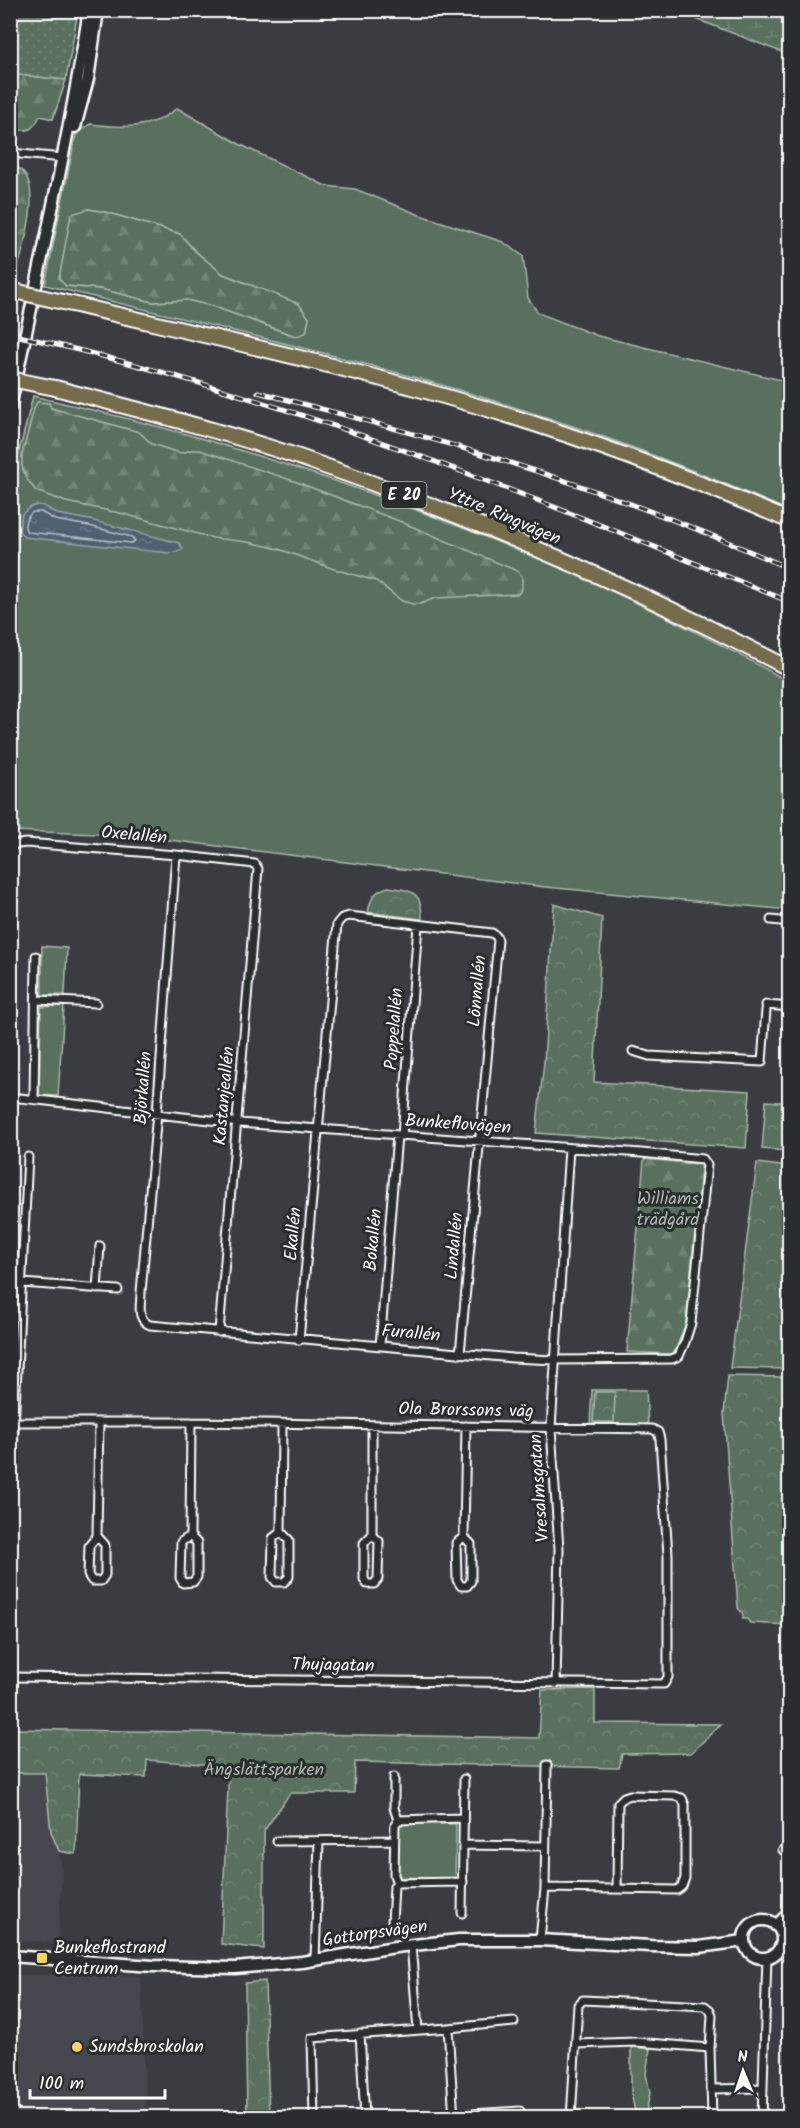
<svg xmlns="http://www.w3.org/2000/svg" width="800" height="2128" font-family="Kalam,sans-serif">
  <defs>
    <pattern id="forest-firs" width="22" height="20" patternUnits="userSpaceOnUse" patternTransform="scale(1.5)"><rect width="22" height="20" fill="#58705d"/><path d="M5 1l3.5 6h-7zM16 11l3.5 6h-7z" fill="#718575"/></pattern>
    <pattern id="wetland-marsh" width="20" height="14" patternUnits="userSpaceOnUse" patternTransform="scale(1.5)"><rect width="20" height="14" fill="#58705d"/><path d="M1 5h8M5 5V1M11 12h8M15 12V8" fill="none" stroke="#718575"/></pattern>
    <pattern id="park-crowns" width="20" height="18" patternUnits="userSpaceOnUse" patternTransform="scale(1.5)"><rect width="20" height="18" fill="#58705d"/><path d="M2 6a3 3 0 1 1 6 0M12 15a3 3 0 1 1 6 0" fill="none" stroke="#718575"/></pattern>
    <pattern id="garden-dots" width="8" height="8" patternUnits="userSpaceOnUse" patternTransform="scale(1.5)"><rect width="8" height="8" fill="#58705d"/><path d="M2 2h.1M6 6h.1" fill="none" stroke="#718575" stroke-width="1.8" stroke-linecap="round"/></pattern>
    <pattern id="water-ripples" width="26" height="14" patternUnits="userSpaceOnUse" patternTransform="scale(1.5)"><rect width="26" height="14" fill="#4f6071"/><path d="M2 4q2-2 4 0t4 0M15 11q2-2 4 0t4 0" fill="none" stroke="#697886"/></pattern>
  </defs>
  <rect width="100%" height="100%" fill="#3b3c42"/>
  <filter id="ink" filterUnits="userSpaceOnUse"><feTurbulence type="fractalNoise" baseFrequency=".0167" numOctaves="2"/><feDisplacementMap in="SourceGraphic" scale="12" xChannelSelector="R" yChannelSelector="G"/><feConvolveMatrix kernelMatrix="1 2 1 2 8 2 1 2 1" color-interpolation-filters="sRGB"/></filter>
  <g filter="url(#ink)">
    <path fill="#474750" d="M10,1773H45L62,1870L58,1943L11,1940Z
      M74,1974L141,1976L146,2117H11V1975Z
      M785,1978H790V2117L780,2118L781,1999Z"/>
    <path fill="#58705d" stroke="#acb8ae" stroke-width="1.5" fill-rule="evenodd" d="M177,108L241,145L326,186L355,189L420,215L503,242L523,256L528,298L538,313L598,336L789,382V511C700,472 608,436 514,407C361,358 200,324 45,285L76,134L90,124C121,128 152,130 177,108ZM89,209L109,213L180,234L195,251L223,274L299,304L295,336L212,306L187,300L153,302L101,289L66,286Z
      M33,396C93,410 154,424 213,442C410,501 610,581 789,682V910L545,887L129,835L11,831L10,488Z
      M42,946L67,948L65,995H42Z
      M64,1006L58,1096L39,1095L41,1007Z
      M592,1390H646L648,1425H590Z
      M399,1823L456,1824L455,1879L398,1877Z
      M631,2047L650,2049L646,2074L650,2093L645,2117H636L631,2092Z"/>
    <path fill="url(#forest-firs)" stroke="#acb8ae" stroke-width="1.5" d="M11,74L66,80L53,119L40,116C31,133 28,131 11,129Z
      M10,166C14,167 17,167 20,169C44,187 22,251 16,275L11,272Z
      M89,209L109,213L180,234L195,251L223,274L299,304L309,318L306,333L296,336L212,306L187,300L153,302L101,289L66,286L59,279L71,214Z
      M37,402L49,403L51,408L139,432L152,444L173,451L182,453L191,450H200L294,481L399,521L517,571L522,576V589L518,594L436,598L420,604H413L402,601L376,581L334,569L279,549L248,542L213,538L120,513L66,502L36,491L27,479L22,467V455L34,409Z
      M644,1159L699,1164L701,1170L686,1323L675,1351L671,1354L627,1352Z"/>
    <path fill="url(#wetland-marsh)" stroke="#acb8ae" stroke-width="1.5" d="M687,11H789V55L696,19Z"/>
    <path fill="url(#park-crowns)" stroke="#acb8ae" stroke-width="1.5" d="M388,887C413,891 422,891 422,919L368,912C371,898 374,891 388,887Z
      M554,904L602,918L594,1082L750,1091L746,1148L536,1133L544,1062Z
      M766,1101L789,1103V1151L762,1149Z
      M757,1163L789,1167V1369L730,1368Z
      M728,1376L789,1377V1625L750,1623L747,1619H743V1614L738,1608L724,1413Z
      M595,1392H615L614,1422H593Z
      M595,1689V1723L721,1724L691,1753L622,1754L619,1768L355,1762L354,1793H290L264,1831V1949L221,1944L229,1766L147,1760L146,1777L79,1774L76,1854L59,1851L51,1832L45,1773H11V1729L539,1738L542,1690Z
      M265,1981L269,2117H247L245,1983Z"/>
    <path fill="url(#garden-dots)" stroke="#acb8ae" stroke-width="1.5" d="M10,11H78L66,80L11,74Z"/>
    <path fill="url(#water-ripples)" stroke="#95a0aa" stroke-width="1.5" d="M37,505L44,506L57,514L90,520L179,543L183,549L177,552L168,553L24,537L19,531L22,514L31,507Z"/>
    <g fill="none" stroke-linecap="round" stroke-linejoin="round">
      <path stroke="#b9bfc6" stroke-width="1.5" d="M33,512H41L55,520L89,526L132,537L135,541L131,543L27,532C22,525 27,516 33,512Z"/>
      <path stroke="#95a0aa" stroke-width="3" d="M790,1490L787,1515L790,1541"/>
      <defs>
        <path id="street" d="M10,153L63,158
          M10,845L26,843L176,855L255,864L258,869L219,1332
          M771,920L790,922
          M37,1000L96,1003
          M766,1005L790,1007
          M633,1051L649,1056L762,1062L766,1010
          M10,1097C91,1105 172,1117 252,1124L641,1153L703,1159L707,1165L691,1323L685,1342L679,1356L672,1359L554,1360L513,1358L150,1325C136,1319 141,1306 141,1292L157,1113L176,855
          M34,1099L36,956
          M402,1136L418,925
          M22,1283L118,1290
          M97,1289L100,1246
          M299,1340L337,924L342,918L349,916L492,933L496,936L498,940L460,1354
          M380,1346L397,1135
          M10,1422H191L652,1429L658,1432L660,1439L668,1555V1677L664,1684L10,1677
          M10,1505L28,1157
          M281,1532L289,1540V1577L284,1582H276L272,1577L273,1538L281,1532L282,1424
          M372,1535L379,1541L378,1579L374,1584H367L364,1579V1543L372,1535V1425
          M97,1536L105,1545V1575L101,1581H92L88,1575L89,1546L97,1536L99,1422
          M190,1536L197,1543V1577L193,1582L183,1583L180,1578L181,1542L190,1536L191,1422
          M464,1537L471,1544V1581L467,1586H461L457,1580L456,1543L464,1537L466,1426
          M556,1684L559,1549L551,1428L569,1148
          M398,1820L462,1818
          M277,1841L394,1840
          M463,1845L545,1846
          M783,1850L790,1845
          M397,1883L463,1882
          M545,1888L677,1890L682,1886L685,1878V1805L682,1798L675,1796L630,1795L624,1797L618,1803L617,1889
          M462,1913L464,1779
          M392,1923L394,1886L397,1883L394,1875L395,1825L398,1820L394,1808V1777
          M540,1940L545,1888L547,1765
          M411,1945L418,2030
          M315,1960L319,1841
          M448,2028L514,2022
          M360,2034L365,2118
          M576,2044L636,2042L710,2048
          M712,2089L762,2088
          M454,2115L520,2111
          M314,2118L312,2038L448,2028L454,2118
          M571,2118L578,2005L583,2000L705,2006L710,2010L712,2015L710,2048L712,2118
          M762,2118L767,1957"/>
        <path id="secondary" d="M75,127L88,79L98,10
          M10,407C38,275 68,144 89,10
          M744 1939a19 19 0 1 1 38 0a19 19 0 1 1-38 0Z
          M776,1926L790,1912
          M10,1956L153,1966L235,1968L302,1962L395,1947L459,1940H540L650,1946L699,1947L744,1941"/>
        <path id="highway" d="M72,304C206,336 341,365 474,405C581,437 686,476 790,521
          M55,388C136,409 219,430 299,457C467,515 632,586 790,669"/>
      </defs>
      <use href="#street" stroke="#fff" stroke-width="11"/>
      <use href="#secondary" stroke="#fff" stroke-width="15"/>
      <use href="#highway" stroke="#fff" stroke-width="18"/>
      <use href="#street" stroke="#2a2d2e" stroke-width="7"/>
      <use href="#secondary" stroke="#2a2d2e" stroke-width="10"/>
      <use href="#highway" stroke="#746c4b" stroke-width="14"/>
      <defs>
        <path id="rail" d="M10,334C283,394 533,497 790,602
          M258,392C333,412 408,431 482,454C587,486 690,524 790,569"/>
      </defs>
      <use href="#rail" stroke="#fff" stroke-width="5"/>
      <use href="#rail" stroke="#2a2d2e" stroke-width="3" stroke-dasharray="9" stroke-linecap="butt"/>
      <defs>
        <path id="highway-bridge" d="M10,290L72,304
          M10,379L55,388"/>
      </defs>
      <use href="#highway-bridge" stroke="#fff" stroke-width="18" stroke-linecap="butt"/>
      <use href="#highway-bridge" stroke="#746c4b" stroke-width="14"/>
    </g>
  </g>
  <g fill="#ffd166" stroke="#2a2d2e" stroke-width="2">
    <rect x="36" y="1952" width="12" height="12" rx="3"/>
    <circle cx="77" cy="2047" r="6"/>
  </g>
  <g text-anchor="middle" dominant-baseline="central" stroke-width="6" stroke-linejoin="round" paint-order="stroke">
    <rect fill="#2a2d2e" stroke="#bfc0c0" stroke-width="1.5" x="381.5" y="482" width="45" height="26" rx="4.5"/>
    <g font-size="16" font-weight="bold" fill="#fff">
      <text x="404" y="495">E 20</text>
    </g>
    <g font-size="18" fill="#fff" stroke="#2a2d2e">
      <text transform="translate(504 517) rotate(23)">Yttre Ringvägen</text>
      <text transform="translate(134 836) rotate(5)">Oxelallén</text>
      <text transform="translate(478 991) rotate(-85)">Lönnallén</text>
      <text transform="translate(395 1029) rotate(-86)">Poppelallén</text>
      <text transform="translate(144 1088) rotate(-86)">Björkallén</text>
      <text transform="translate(225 1096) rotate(-85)">Kastanjeallén</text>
      <text transform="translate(458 1125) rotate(4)">Bunkeflovägen</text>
      <text transform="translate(294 1234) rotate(-85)">Ekallén</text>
      <text transform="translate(374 1240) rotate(-85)">Bokallén</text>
      <text transform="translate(455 1246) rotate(-85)">Lindallén</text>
      <text transform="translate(411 1334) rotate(5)">Furallén</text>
      <text transform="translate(466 1411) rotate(1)">Ola Brorssons väg</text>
      <text transform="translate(540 1488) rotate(-94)">Vresalmsgatan</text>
      <text transform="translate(333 1666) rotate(1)">Thujagatan</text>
      <text transform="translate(375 1934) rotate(-8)">Gottorpsvägen</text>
    </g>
    <g font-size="18" fill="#acb8ae" stroke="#2a2d2e">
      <text x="668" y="1199">Williams<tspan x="668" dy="21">trädgård</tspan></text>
      <text x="264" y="1770">Ängslättsparken</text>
    </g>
    <g font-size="18" fill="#fff" stroke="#2a2d2e" text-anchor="start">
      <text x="54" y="1948">Bunkeflostrand<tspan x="54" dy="21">Centrum</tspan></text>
      <text x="89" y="2047">Sundsbroskolan</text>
    </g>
  </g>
  <rect width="800" height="2128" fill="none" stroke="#2a2d2e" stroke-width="36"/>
  <rect x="18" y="18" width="764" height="2092" fill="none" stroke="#fff" stroke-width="2" filter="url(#ink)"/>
  <g transform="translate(743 2071) rotate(358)" stroke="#2a2d2e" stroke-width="4.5" paint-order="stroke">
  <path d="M0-4.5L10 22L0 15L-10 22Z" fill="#ffffff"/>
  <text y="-9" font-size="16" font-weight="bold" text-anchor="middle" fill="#ffffff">N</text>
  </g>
  <path d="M30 2089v9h135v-9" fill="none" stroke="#ffffff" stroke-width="3"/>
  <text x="39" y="2089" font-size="18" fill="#ffffff" stroke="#2a2d2e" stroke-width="4.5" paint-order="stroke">100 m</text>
</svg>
